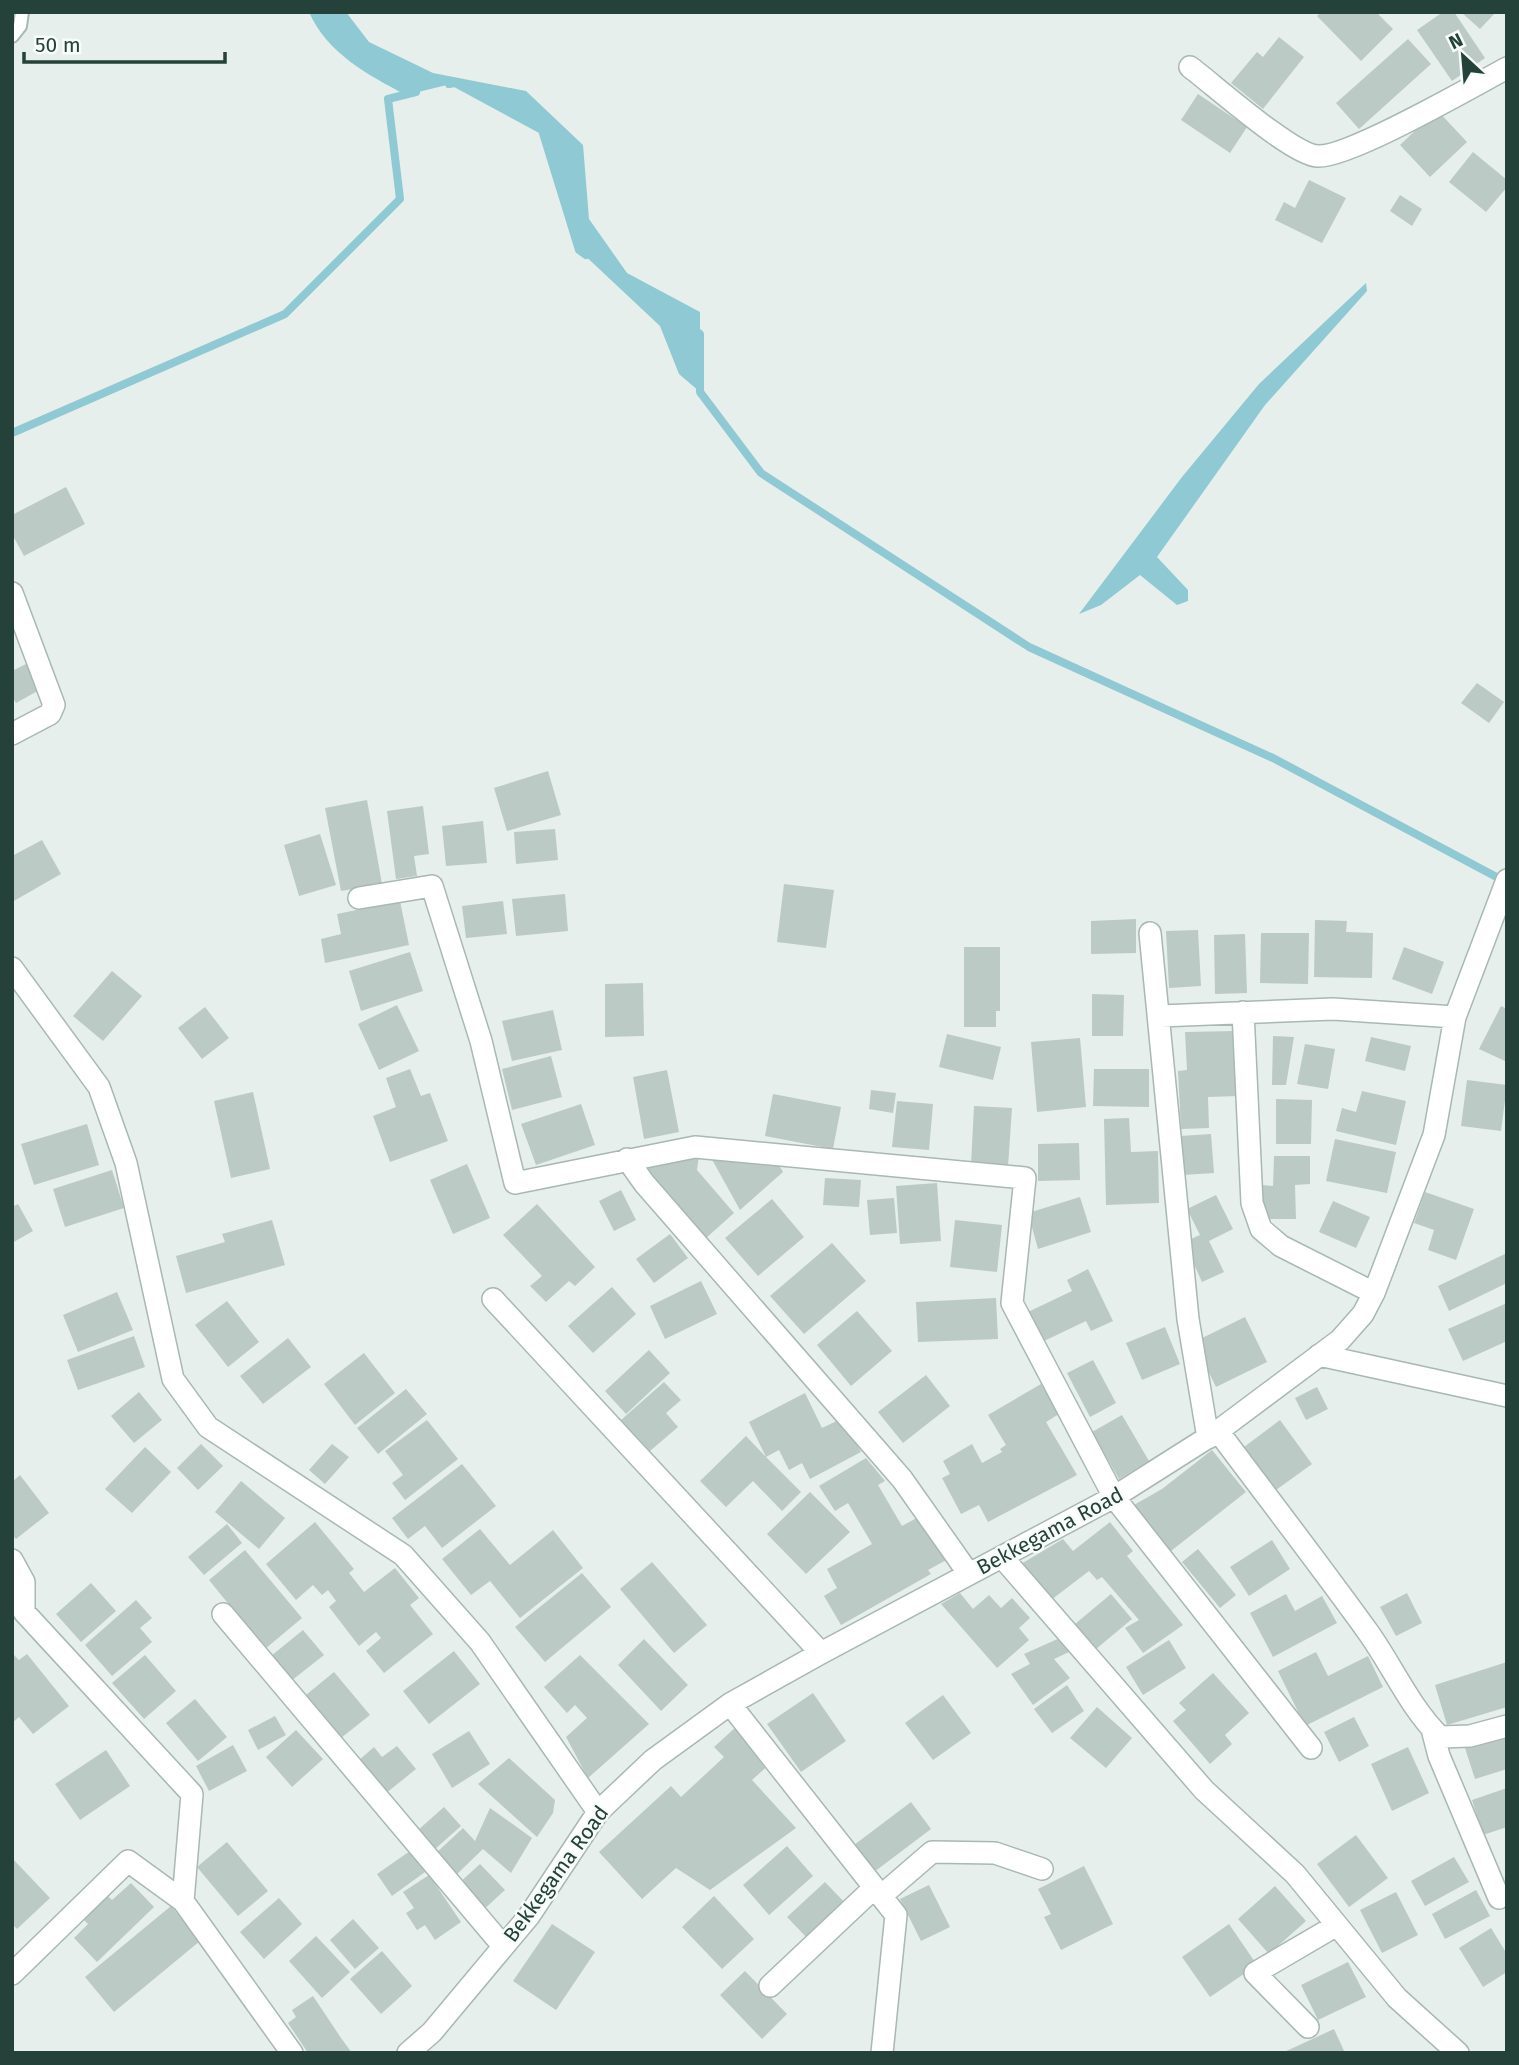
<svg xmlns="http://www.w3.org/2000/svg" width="1519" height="2065" font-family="'Fira Sans',sans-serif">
  <rect width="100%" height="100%" fill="#e6efeb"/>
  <path fill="#8ec9d4" d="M309,12H346L369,42L433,73L526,91L583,145L589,219L627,273L700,312V392L679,374L660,326L579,250L542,130L455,83L406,95C368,75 327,53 309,12Z
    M1366,283L1367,291L1265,405L1157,557L1188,590V601L1177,605L1140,575L1101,605L1079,614L1182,477L1259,384Z"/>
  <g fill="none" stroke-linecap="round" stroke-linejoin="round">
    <path stroke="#8ec9d4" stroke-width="8" d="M449,84L455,83L542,130L579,250L586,255
      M692,328L700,334V392L761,473L1029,647L1273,758L1504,881
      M12,433L285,314L400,199L388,99L416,92"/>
  </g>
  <path fill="#bbcac4" d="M1321,12H1376L1393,29L1361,61L1317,16Z
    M1443,12H1454L1485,58L1452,81L1417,30Z
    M1461,12H1496L1480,29Z
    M1279,37L1304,57L1263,109L1231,83L1257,52L1263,57Z
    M1408,39L1431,64L1359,129L1336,103Z
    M1198,94L1247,127L1230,153L1181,120Z
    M1437,110L1467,142L1430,177L1400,145Z
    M1473,152L1507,180V187L1486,212L1449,182Z
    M1309,180L1346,198L1322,243L1275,220L1284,202L1295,208Z
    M1400,195L1422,209L1412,226L1390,211Z
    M66,487L85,524L24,556L12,534V515Z
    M30,662L43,688L16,703L12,696V671Z
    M1477,683L1504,702L1489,723L1461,703Z
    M548,771L561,815L507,831L494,788Z
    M367,800L382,884L341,891L325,808Z
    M423,806L429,854L414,856L417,876L396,879L387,811Z
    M483,821L487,863L446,866L442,826Z
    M555,829L558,860L516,864L514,832Z
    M320,834L336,885L299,896L284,845Z
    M42,840L61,874L12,902V856Z
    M784,884L834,890L826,948L777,942Z
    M565,894L568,931L516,936L512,899Z
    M400,901L409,945L325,963L321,939L341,934L337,914Z
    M503,901L507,934L466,938L462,906Z
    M1136,919V953L1091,954V921Z
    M1315,920L1347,921L1346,932L1373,933L1372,978L1314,977Z
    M1198,930L1201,986L1169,988L1166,931Z
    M1261,933H1309L1308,984L1260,983Z
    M1245,934L1247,993L1215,994L1214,935Z
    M964,947H1000V1011H996V1027H964Z
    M1404,947L1444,962L1432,994L1392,979Z
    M410,952L423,991L361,1011L349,971Z
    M112,971L142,996L103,1041L73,1016Z
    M643,983L644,1036L605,1037V984Z
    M1092,994L1124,995L1123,1036H1092Z
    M397,1005L419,1051L379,1070L358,1024Z
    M1501,1006L1507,1009V1062L1479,1049Z
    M205,1007L229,1038L202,1059L178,1028Z
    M553,1010L562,1050L512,1061L502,1021Z
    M1235,1031L1238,1096L1208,1097L1209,1128L1181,1129L1178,1071L1187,1070L1185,1032Z
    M947,1034L1001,1047L993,1080L939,1067Z
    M1273,1036L1294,1037L1286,1085H1272Z
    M1371,1037L1411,1046L1405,1071L1365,1061Z
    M1080,1038L1086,1107L1037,1112L1031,1042Z
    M1305,1044L1335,1049L1328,1089L1297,1084Z
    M551,1056L562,1097L512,1110L502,1069Z
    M410,1069L421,1096L430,1093L448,1141L390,1162L373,1116L396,1107L386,1078Z
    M1094,1069H1149V1107L1093,1106Z
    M667,1070L679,1132L644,1139L633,1077Z
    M1467,1080L1507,1085L1501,1131L1461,1126Z
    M871,1090L896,1093L893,1113L869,1109Z
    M1362,1091L1406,1101L1396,1145L1336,1131L1342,1108L1356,1112Z
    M253,1092L270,1169L231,1178L214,1101Z
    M773,1094L841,1107L833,1149L765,1136Z
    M1276,1099L1312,1100L1311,1144H1276Z
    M897,1101L933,1104L929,1150L892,1147Z
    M581,1104L595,1145L536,1165L521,1124Z
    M974,1106L1012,1108L1008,1167L971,1165Z
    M1129,1118L1131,1152L1158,1151L1159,1203L1106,1205L1104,1119Z
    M87,1124L99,1165L34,1185L21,1144Z
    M1211,1134L1214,1173L1183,1175L1180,1136Z
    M1335,1139L1396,1152L1387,1193L1326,1181Z
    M1079,1143L1080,1180L1038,1181V1144Z
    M709,1154L777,1161L783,1172L740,1210Z
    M699,1155L697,1170L734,1213L705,1239L639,1163Z
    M1274,1156H1310V1184L1295,1185L1296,1219H1262V1185L1273,1186Z
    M467,1164L490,1218L453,1234L430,1180Z
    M112,1170L124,1208L65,1227L53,1189Z
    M825,1178L861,1180L859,1207L823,1205Z
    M937,1183L941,1241L900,1244L896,1186Z
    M621,1190L636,1220L614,1231L599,1201Z
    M1425,1192L1474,1209L1456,1260L1428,1250L1434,1230L1414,1223Z
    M1216,1195L1233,1229L1209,1241L1224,1272L1202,1282L1184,1242L1200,1235L1187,1209Z
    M1080,1197L1091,1232L1038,1249L1028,1213Z
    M894,1198L897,1233L870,1235L867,1200Z
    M772,1199L804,1237L758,1276L725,1238Z
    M1333,1201L1370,1217L1356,1248L1319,1232Z
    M18,1204L33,1231L12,1243V1207Z
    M537,1204L595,1267L575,1286L569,1281L546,1302L530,1286L542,1276L503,1235Z
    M272,1220L285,1265L186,1293L176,1256L225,1242L222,1234Z
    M955,1220L1002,1225L997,1272L950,1267Z
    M670,1234L688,1258L654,1283L636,1259Z
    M832,1243L866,1281L804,1334L770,1296Z
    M1507,1253V1283L1449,1311L1438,1286Z
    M1088,1269L1113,1321L1091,1331L1086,1321L1042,1342L1028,1312L1072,1291L1067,1280Z
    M701,1281L717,1314L665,1339L650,1306Z
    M612,1287L636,1314L593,1353L568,1326Z
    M117,1292L133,1330L78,1352L63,1315Z
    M996,1298L998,1339L918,1342L916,1302Z
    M227,1301L259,1342L228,1367L195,1325Z
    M1507,1303V1341L1463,1361L1448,1329Z
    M857,1311L892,1351L851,1386L817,1345Z
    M1245,1317L1267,1362L1216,1387L1194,1342Z
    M1165,1327L1180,1364L1142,1380L1126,1343Z
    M134,1336L145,1367L78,1390L67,1360Z
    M288,1338L311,1367L263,1404L240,1376Z
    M649,1350L670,1373L626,1414L605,1391Z
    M364,1353L395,1393L355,1425L324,1384Z
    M1093,1360L1116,1403L1090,1417L1067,1373Z
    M926,1375L950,1406L903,1443L878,1412Z
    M664,1382L681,1400L666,1413L678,1427L650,1451L621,1420Z
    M1041,1384L1059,1414L1046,1422L1077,1475L988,1522L979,1505L961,1514L942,1478L950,1474L943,1461L972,1444L982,1463L1002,1452L1000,1449L1006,1445L988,1415Z
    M1317,1387L1328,1409L1306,1420L1295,1398Z
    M406,1389L427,1414L378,1454L357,1428Z
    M139,1392L162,1420L134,1443L111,1416Z
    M805,1393L822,1428L843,1418L861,1452L810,1479L802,1463L789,1470L779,1450L766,1457L801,1492L782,1511L753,1481L726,1507L700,1481L746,1436L766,1457L749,1422Z
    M1122,1415L1149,1461L1119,1479L1092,1432Z
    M427,1420L458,1459L405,1500L392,1483L403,1475L385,1451Z
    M1280,1420L1312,1464L1276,1490L1244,1447Z
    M201,1444L223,1466L198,1490L177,1468Z
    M332,1444L349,1457L325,1484L309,1470Z
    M145,1447L171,1472L132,1513L105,1489Z
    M1212,1450L1246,1492L1171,1551L1134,1505L1162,1489Z
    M866,1458L885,1481L878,1485L902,1526L922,1515L950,1558L928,1570L931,1574L841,1625L824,1596L837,1588L827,1569L872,1544L848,1503L835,1511L819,1486Z
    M462,1464L496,1506L442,1548L425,1526L408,1539L392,1518Z
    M20,1475L49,1513L16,1539L12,1535V1482Z
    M241,1481L285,1518L259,1549L215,1512Z
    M810,1492L850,1532L806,1574L767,1534Z
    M315,1522L354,1569L349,1573L364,1592L395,1568L419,1598L410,1605L433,1634L384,1673L366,1651L381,1638L376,1632L359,1646L329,1607L336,1601L328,1590L322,1595L313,1585L296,1600L266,1564Z
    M1110,1522L1133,1551L1127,1556L1183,1625L1143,1653L1125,1628L1139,1620L1102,1577L1097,1580L1089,1571L1051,1600L1021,1564L1063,1539L1073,1551Z
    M227,1524L242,1543L204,1575L188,1557Z
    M480,1529L510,1565L553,1530L583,1568L520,1618L490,1581L471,1595L442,1559Z
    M1272,1540L1290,1569L1249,1596L1230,1567Z
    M1198,1549L1236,1595L1220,1608L1182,1562Z
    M245,1550L302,1618L265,1649L209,1580Z
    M652,1562L707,1625L674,1653L620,1589Z
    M582,1573L611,1607L545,1662L515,1627Z
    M91,1583L116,1611L81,1642L56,1614Z
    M960,1593L973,1609L989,1595L1001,1608L1012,1598L1030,1618L1019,1628L1029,1640L997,1668L941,1604Z
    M1407,1593L1422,1623L1396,1636L1380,1607Z
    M1111,1594L1132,1619L1096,1649L1075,1624Z
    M1286,1594L1295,1611L1322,1596L1337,1623L1273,1657L1250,1613Z
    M136,1600L152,1618L140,1628L152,1642L112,1676L85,1645Z
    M303,1630L324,1655L291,1681L271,1656Z
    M1062,1637L1069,1652L1054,1659L1070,1678L1033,1705L1011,1674L1030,1664L1024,1654Z
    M644,1639L688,1685L661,1711L618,1665Z
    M1169,1640L1186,1668L1143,1695L1126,1667Z
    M454,1651L480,1684L429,1724L403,1691Z
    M1316,1652L1328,1676L1368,1656L1383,1687L1305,1726L1278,1671Z
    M12,1653L19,1660L27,1654L69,1706L33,1734L19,1717L12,1723Z
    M145,1655L176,1691L144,1719L112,1683Z
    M580,1655L649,1724L588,1778L566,1737L587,1718L575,1705L567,1713L544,1687Z
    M1507,1662V1707L1447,1725L1435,1685Z
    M334,1672L370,1715L341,1738L306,1695Z
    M1213,1673L1249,1713L1225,1735L1232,1744L1210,1764L1173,1721L1186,1710L1179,1703Z
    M1067,1685L1084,1711L1052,1733L1034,1709Z
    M813,1693L846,1741L801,1772L767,1724Z
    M943,1695L971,1733L933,1760L905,1723Z
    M195,1699L227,1737L198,1761L166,1723Z
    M1097,1707L1132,1738L1106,1768L1070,1738Z
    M275,1716L286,1735L258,1750L248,1730Z
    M1354,1717L1369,1746L1339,1762L1324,1732Z
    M736,1727L770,1764L752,1780L796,1828L710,1890L676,1868L642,1899L599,1852L671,1786L681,1797L724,1757L714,1747Z
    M296,1730L323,1759L292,1787L266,1757Z
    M469,1731L490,1764L452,1788L432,1754Z
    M1507,1734V1769L1475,1779L1465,1748Z
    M233,1745L247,1771L209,1791L196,1766Z
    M397,1746L416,1769L385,1794L358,1761L374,1747L382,1757Z
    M1408,1747L1429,1793L1392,1811L1371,1764Z
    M106,1750L130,1786L80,1820L55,1784Z
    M509,1758L555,1800L553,1813L537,1837L478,1784Z
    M1507,1788V1827L1483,1835L1472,1800Z
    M911,1802L931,1829L874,1872L854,1845Z
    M444,1807L461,1826L434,1850L417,1831Z
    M490,1808L532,1838L511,1873L483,1849L455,1876L435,1854L463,1828L475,1841Z
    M1356,1835L1388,1878L1349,1907L1317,1864Z
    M227,1842L268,1891L238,1916L197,1867Z
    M787,1846L813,1876L769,1915L743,1885Z
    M410,1851L425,1872L392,1896L377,1874Z
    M1454,1857L1469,1882L1425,1906L1411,1881Z
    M12,1858L50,1898L17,1929L12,1924Z
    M480,1864L505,1890L482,1911L458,1884Z
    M1084,1866L1113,1924L1061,1950L1044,1917L1051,1914L1038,1889Z
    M429,1875L461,1922L435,1940L425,1925L417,1930L406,1913L414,1908L403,1892Z
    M825,1882L848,1906L810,1941L787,1917Z
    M131,1883L154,1907L97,1962L74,1938L88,1924L82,1918L107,1895L112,1900Z
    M929,1885L950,1927L921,1941L900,1899Z
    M1275,1886L1306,1921L1269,1954L1238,1919Z
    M1476,1890L1490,1916L1445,1939L1432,1914Z
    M1396,1892L1418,1935L1382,1953L1360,1910Z
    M714,1896L754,1939L722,1969L682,1927Z
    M279,1898L302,1924L264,1959L240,1932Z
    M171,1906L200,1941L114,2012L85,1977Z
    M353,1919L379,1948L355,1969L330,1940Z
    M552,1924L595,1952L556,2010L513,1981Z
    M1229,1924L1257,1965L1210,1997L1182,1957Z
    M1491,1928L1507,1954V1972L1483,1987L1459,1948Z
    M316,1936L350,1972L322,1998L289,1961Z
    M382,1951L412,1986L381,2014L350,1979Z
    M1348,1962L1366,1997L1318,2020L1301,1985Z
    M745,1971L787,2014L762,2039L720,1995Z
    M313,1996L341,2038L352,2053H308L288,2023L296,2017L292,2010Z
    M1334,2029L1345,2053H1282Z"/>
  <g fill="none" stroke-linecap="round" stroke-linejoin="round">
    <defs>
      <path id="service" d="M12,36L20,26L22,12"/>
      <path id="minor" d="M1190,67C1214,85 1291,154 1317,156C1347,159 1473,86 1507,68
        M12,593L54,705L50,714L12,734
        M359,898L432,886L481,1041L515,1183L695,1147L1025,1178L1012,1303L1114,1497L1311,1748
        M1150,933L1188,1319L1208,1438
        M12,968L99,1087L126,1163L173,1379L208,1427L403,1555L480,1642L598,1812
        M1243,1012L1252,1203L1261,1229L1281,1246L1374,1293
        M1160,1016L1333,1009L1455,1017
        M627,1159L644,1183L902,1479L969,1574
        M493,1299L821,1653
        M1319,1355L1507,1396
        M1218,1431C1268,1498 1319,1564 1368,1632C1393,1667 1409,1706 1440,1737L1470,1736L1507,1726
        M1002,1557L1204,1790L1295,1874L1397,1998L1458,2053
        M12,1560L24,1582V1612L192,1794L183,1901L292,2053
        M223,1614L503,1946
        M730,1704L896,1915L882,2053
        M1432,1729L1439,1756L1499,1898
        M881,1896L932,1852L995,1853L1042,1869
        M12,1974L128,1861L183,1901
        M770,1986L874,1888
        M1308,2027L1255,1973L1337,1925
        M408,2053L432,2032L529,1916L598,1812L653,1760L730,1704L821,1653L1114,1497L1218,1431L1340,1340L1363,1314L1374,1293L1434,1135L1455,1017L1507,880"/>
    </defs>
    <use href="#service" stroke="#a8b8b2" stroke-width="16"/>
    <use href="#minor" stroke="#a8b8b2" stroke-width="24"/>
    <use href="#service" stroke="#fff" stroke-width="12"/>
    <use href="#minor" stroke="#fff" stroke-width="21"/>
  </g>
  <g text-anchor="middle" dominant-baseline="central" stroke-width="5" stroke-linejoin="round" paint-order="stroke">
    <g font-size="21" fill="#24423a" stroke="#f7fbf9">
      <text transform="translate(1050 1531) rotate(-28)">Bekkegama Road</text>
      <text transform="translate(556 1874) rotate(-54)">Bekkegama Road</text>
    </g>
  </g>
  <rect width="1519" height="2065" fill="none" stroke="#24423a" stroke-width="28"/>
  <g transform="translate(1463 56) rotate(334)" stroke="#f7fbf9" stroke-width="5" paint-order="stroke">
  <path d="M0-5L12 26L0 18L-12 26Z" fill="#24423a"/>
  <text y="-10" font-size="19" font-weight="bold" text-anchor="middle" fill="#24423a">N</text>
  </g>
  <path d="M24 52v10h201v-10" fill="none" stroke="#24423a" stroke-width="3.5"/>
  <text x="35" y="52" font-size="21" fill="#24423a" stroke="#f7fbf9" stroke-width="5" paint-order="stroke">50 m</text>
</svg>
